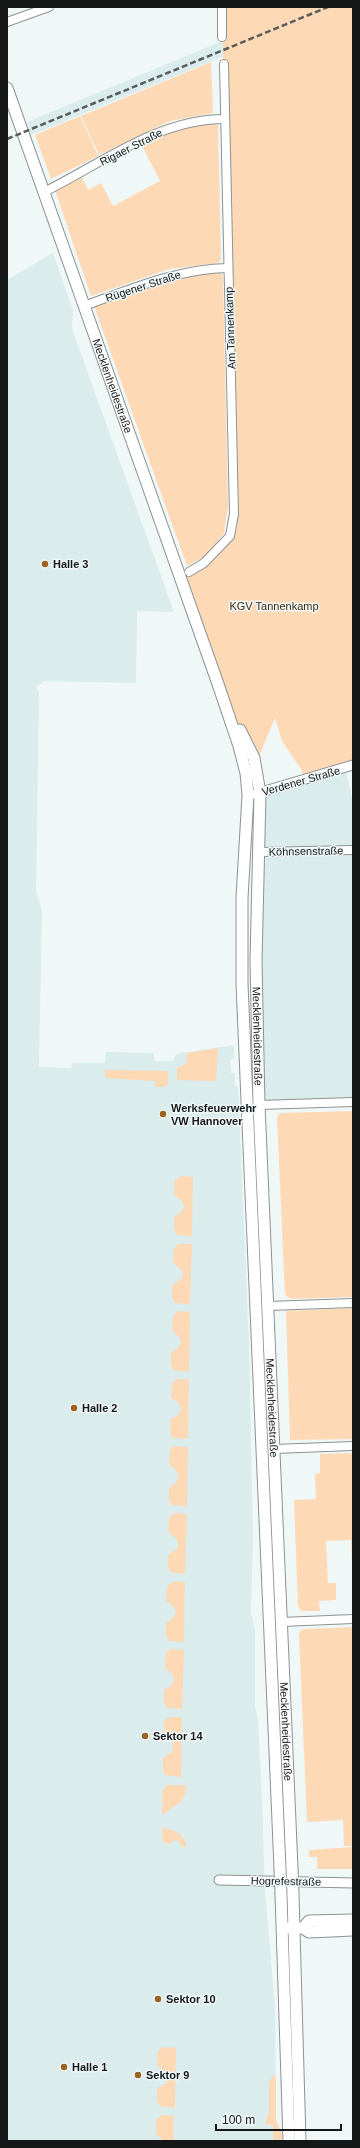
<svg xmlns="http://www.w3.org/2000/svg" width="360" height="2148" font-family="Helvetica,sans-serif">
  <rect width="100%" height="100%" fill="#f0f7f7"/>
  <path fill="#dbecec" d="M344,7L31,135L27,122L227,39Z
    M53,253L73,310L72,329L174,612L137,611L136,683L44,681L36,687L39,691L36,891L42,910L39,1067L71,1068L72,1063H105L106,1052L154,1053V1061H173L176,1054L234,1045V1059L230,1060L231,1073H235V1086H238L249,1345L253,1536L251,1613L255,1630V1706L258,1721L262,1799L265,1891L275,2006L276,2120L282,2133V2141H7V280Z
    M345,767L353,803V1102L259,1105L260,793Z"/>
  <path fill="#fed9b6" d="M222,7H353V765L304,779L301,769L282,741L275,718L260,754L254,758L218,684L179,575L189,572L230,536L234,514Z
    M211,62L213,113L170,121L99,155L81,116Z
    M80,116L98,156L51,179L35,135Z
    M215,122L218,126L221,260L218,263L169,269L91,296L55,190L81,176L88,190L101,183L113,206L160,181L141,144L186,125Z
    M219,273L222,274L223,278L228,507L224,533L207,555L187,566L94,306L189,275Z
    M218,1048L216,1081L177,1080V1068L186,1064L187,1053Z
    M105,1070L168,1071V1084L164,1087H155V1081L105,1078Z
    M353,1111V1297L291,1299L285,1295L277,1117L280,1113Z
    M181,1176L193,1177L192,1236L177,1235L174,1229V1217C187,1210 187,1203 174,1195L175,1180Z
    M179,1244H192L190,1304L175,1303L172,1297V1285L181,1279L183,1274L181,1269L173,1263L174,1248Z
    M353,1308V1439L290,1440L286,1311Z
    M178,1311L190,1312L189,1372L174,1370L171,1365V1353C184,1345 184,1339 172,1331L173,1316Z
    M177,1379H189L188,1439L173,1438L170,1432V1420L179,1414L181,1409L179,1403L171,1398L172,1383Z
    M175,1446L188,1447L187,1506L171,1505L169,1500V1488C181,1480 182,1473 169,1465L170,1450Z
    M353,1453V1588L351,1540L326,1541L328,1583H336V1600L319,1601L320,1611H301L298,1606L294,1500L316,1499L315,1474L320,1473V1454Z
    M174,1513L187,1514L185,1574L170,1572L168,1567V1555L177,1549L178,1544L176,1538L168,1532L169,1518Z
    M172,1582H185L184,1642L169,1641L166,1635V1623C179,1615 179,1609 166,1601L167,1586Z
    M353,1627V1846H344L343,1820L307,1822L299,1634L301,1630L305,1629Z
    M171,1649L184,1650L182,1709L167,1708L164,1702V1690C177,1683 177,1676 165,1668L166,1653Z
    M169,1717H182L181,1777L165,1775L163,1770V1758L172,1752L173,1747L172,1741L163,1736L164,1721Z
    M167,1785H186V1791L182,1801L162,1815V1791Z
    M162,1828C174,1829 184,1834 187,1847H183L176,1839L170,1844L162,1841Z
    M353,1847V1869H317V1857H309V1850Z
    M163,2047L176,2048L175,2108L160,2106L157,2101V2089L166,2083L168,2078L166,2072L157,2066L158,2051Z
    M273,2075L276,2078V2120L282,2133V2141H273V2125H267L265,2123L269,2112V2083Z
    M162,2115L174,2116V2141H164L156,2134V2119Z"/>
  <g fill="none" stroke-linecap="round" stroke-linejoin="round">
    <defs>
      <path id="minor" d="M222,7V37
        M7,22L49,7
        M44,192C101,164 158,119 224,119
        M84,306C131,289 177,269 228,268
        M189,572L204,563L230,536L234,514L224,64
        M259,852L353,850
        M259,1105L353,1102
        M268,1306L353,1303
        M274,1449L353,1446
        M281,1622L353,1619"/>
      <path id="tertiary" d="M255,794L353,765
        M219,1880L353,1883"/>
      <g id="secondary">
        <path id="s1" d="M7,88L218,684L239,746L246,773L248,795L242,898V984L280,1868"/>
        <path id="s2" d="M240,730L254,758L260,793L256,961L259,1105L292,1868"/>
        <path d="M281,1894L289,2141"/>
        <path d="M293,1895L300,2141"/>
        <path d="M287,1928H303L309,1932L353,1930"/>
        <path d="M303,1928L309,1921L353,1920"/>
      </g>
    </defs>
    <use href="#minor" stroke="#8c9392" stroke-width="10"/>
    <use href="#tertiary" stroke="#8c9392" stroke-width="11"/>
    <use href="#secondary" stroke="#8c9392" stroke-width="13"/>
    <use href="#minor" stroke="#fff" stroke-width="8"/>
    <use href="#tertiary" stroke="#fff" stroke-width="9"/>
    <use href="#secondary" stroke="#fff" stroke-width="11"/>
    <path stroke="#595c5c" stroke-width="2.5" stroke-dasharray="6 3" stroke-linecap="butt" d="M7,139L328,7"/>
    <defs>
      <path id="secondary-bridge" d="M280,1868L281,1894
        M292,1868L293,1895"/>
    </defs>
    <use href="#secondary-bridge" stroke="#8c9392" stroke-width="13" stroke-linecap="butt"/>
    <use href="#secondary-bridge" stroke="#fff" stroke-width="11"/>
  </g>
  <g fill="#9b631f" stroke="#f0f7f7" stroke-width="1.5">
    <circle cx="45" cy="564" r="4"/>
    <circle cx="163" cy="1114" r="4"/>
    <circle cx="74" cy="1408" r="4"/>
    <circle cx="145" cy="1736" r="4"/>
    <circle cx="158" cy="1999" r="4"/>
    <circle cx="64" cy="2067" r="4"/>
    <circle cx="138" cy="2075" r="4"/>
  </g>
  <g text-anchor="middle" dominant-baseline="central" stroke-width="3" stroke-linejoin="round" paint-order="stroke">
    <g font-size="11" fill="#161818" stroke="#f0f7f7">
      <text transform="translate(131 147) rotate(-27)">Rigaer Straße</text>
      <text transform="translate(143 286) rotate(-18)">Rügener Straße</text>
      <text transform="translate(230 328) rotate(-92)">Am Tannenkamp</text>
      <text stroke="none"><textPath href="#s1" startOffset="316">Mecklenheidestraße</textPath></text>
      <text transform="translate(301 781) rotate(-16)">Verdener Straße</text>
      <text transform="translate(306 851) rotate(-1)">Köhnsenstraße</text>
      <text stroke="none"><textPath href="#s2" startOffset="310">Mecklenheidestraße</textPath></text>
      <text stroke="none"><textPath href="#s2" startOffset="682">Mecklenheidestraße</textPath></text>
      <text stroke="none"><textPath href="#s2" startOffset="1006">Mecklenheidestraße</textPath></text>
      <text transform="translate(286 1881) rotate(1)">Hogrefestraße</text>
    </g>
    <g font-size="11" font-weight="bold" fill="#161818" stroke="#f0f7f7" text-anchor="start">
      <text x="53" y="564">Halle 3</text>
      <text x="171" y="1108">Werksfeuerwehr<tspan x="171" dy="13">VW Hannover</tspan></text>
      <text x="82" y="1408">Halle 2</text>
      <text x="153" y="1736">Sektor 14</text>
      <text x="166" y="1999">Sektor 10</text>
      <text x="72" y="2067">Halle 1</text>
      <text x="146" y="2075">Sektor 9</text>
    </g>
    <g font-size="11" fill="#402a11" stroke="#f0f7f7">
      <text x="274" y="606">KGV Tannenkamp</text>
    </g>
  </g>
  <rect width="360" height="2148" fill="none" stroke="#161818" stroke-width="16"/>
  <path d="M216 2124v6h125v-6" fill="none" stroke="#161818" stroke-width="2"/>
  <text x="222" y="2124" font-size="12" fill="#161818" stroke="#f0f7f7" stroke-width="3" paint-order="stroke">100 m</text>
</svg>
